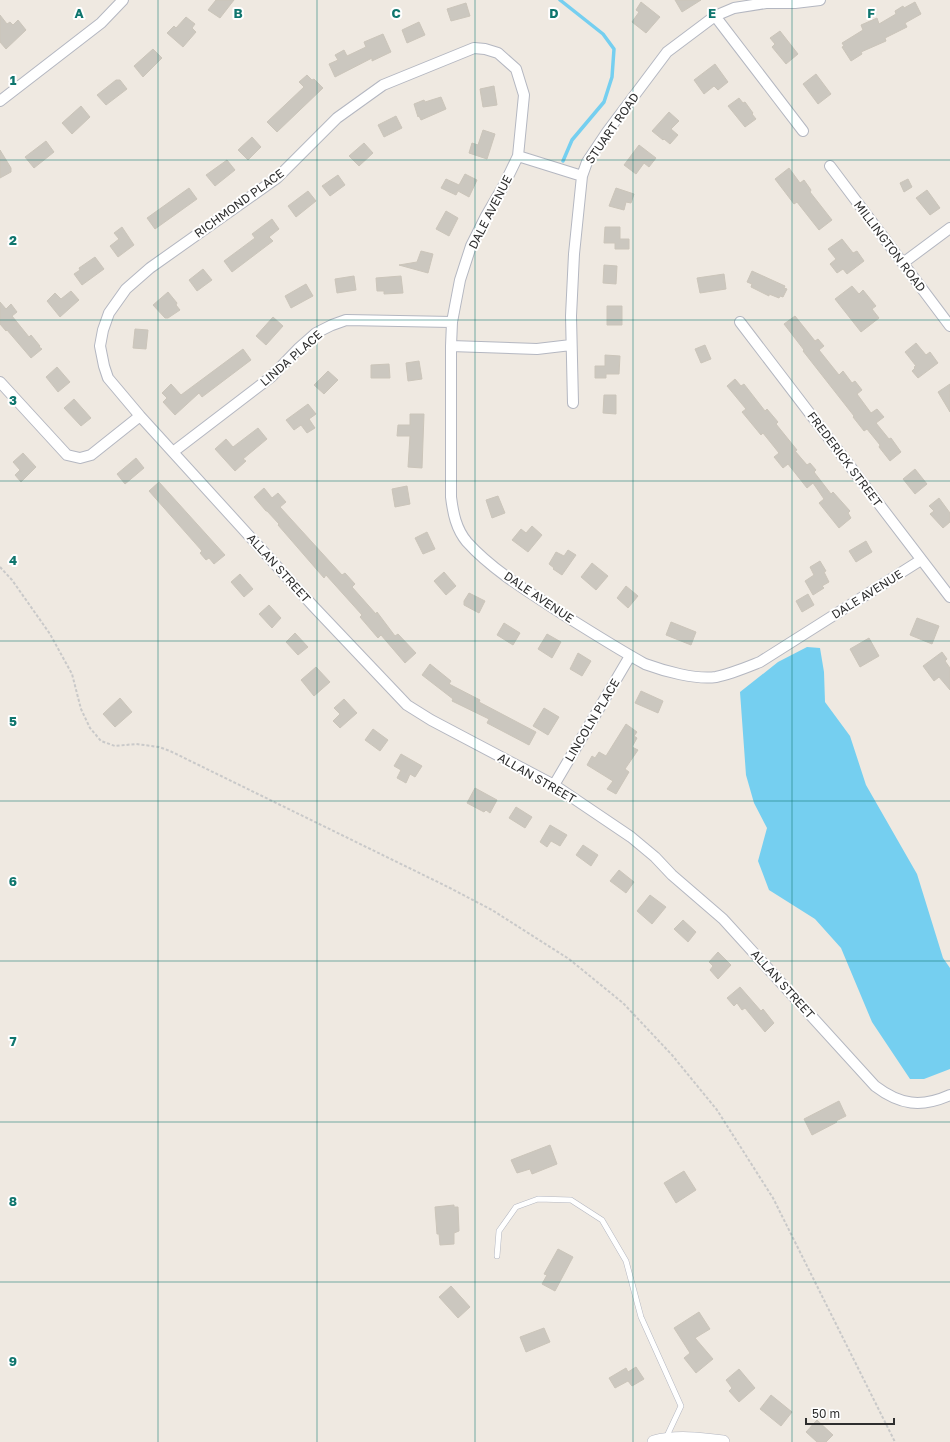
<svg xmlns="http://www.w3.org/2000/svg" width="950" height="1442" font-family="'Golos Text',sans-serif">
  <rect width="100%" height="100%" fill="#efe9e1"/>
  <path fill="#75cff0" d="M807,647L820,648L824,672L825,702L850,736L866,785L917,874L943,958L950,968V1069L924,1079H910L872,1022L841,948L815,919L769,890L758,861L767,828L754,803L746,775L740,692L778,662Z"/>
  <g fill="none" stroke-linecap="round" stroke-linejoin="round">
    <path stroke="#75cff0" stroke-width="3.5" d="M560,0L603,34L614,49L612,77L604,102L572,140L563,161"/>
  </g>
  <path fill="#cbc7bf" stroke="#cbc5ba" d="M216,0H234L220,18L208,10Z
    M675,0H701L682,12Z
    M641,2L660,17L646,33L632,22L639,12L636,10Z
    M915,2L921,14L905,23L907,27L885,38L886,41L861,52L862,54L851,61L842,47L844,46L842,43L863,30L861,25L877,18L879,24L896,14L895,11L903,6L904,8Z
    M466,3L470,16L451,21L447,9Z
    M0,15L7,24L10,22L13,25L18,20L26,30L6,49L0,42Z
    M186,17L195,24L192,28L196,32L183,47L167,33L174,26L176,28Z
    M419,22L425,35L407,43L402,30Z
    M780,31L798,54L786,64L772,47L775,44L770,38Z
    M383,34L391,52L372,61V58L335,77L329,64L338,60L335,55L344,50L347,56L366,47L364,42Z
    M153,49L162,58L143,77L134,66Z
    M715,64L728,82L718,90L714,86L704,94L694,80Z
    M816,74L831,94L818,104L803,84Z
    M307,75L312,80L314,79L323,88L277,132L267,122L304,87L299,82Z
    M116,80H120L127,89L106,105L97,95Z
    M494,86L497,105L483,107L480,89Z
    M441,97L446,109L421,120L419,116L418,117L414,104L424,100L425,102Z
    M739,98L743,103L745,102L753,113L752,114L756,119L745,127L728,106Z
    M81,106L90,117L72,134L62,123Z
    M669,112L679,121L671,129L678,135L670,144L664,139L663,140L652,131Z
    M396,116L402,128L384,137L378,125Z
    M483,130L495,134L487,159L469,153L472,143L478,145Z
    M252,137L261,147L248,160L238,150Z
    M46,141L54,152L34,168L25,157Z
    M364,143L373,153L359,166L349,156Z
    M639,145L656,158L649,167L644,163L636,174L624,165Z
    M0,150L11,168V172L0,178Z
    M227,160L235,170L215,186L206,175Z
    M789,168L800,183L804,180L811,190L810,192L832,220L819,230L797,202L794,204L775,179Z
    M465,174L477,180L469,197L458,191L456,195L441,188L446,179L459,185Z
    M338,175L345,185L330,196L322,186Z
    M908,179L912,187L904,192L900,183Z
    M189,188L197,199L155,229L147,218Z
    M616,188L634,194L631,203L626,202L624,210L609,206Z
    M927,190L940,208L930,215L916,198Z
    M308,191L316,201L296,217L288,206Z
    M446,211L458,218L449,236L436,229Z
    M272,219L279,229L269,237L273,241L232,272L224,261L255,238L252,234Z
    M122,227L134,245L118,257L110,246L119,239L114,233Z
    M605,227H620V239H629V249H615V243H604Z
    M842,239L853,253L857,251L864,261L847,274L843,269L837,273L830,264L836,259L828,249Z
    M421,251L433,254L428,273L399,265L417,262Z
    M95,257L104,269L82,285L74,274L80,270L79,268Z
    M604,265L617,266L616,284L603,283Z
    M203,269L212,280L197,291L189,280Z
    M752,271L785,286L784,288L787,289L783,297L780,296L779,298L769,294V296L751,287L752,284L747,282Z
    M724,274L726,289L700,293L697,278Z
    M354,276L356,290L337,293L335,279Z
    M401,276L403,293L384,294V291H377L376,278Z
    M306,284L313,296L291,308L285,296Z
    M852,286L859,294L863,290L876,306L872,309L879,318L861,332L835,299Z
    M71,291L79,300L60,317L47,301L55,293L61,299Z
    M168,292L177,303L176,305L180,310L168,318H165L153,305Z
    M0,302L6,309L11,304L17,312L12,316L29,337L31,335L40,346L39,347L42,349L31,358L7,330L6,331L0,324Z
    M607,306H622V325H607Z
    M795,316L815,341L818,339L824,346L819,350L839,375L843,371L852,383L855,381L862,390L857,394L871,413L877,409L884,417L876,423L889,439L891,438L901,452L890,461L879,447L880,445L867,429L864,431L853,417L854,416L803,351L804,350L784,324Z
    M273,317L283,326L266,345L256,336Z
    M135,329L148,330L146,349L133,348Z
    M916,343L926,355L930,352L938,363L918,378L912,371L915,368L914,367L916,366L905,352Z
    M705,345L711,359L701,363L695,349Z
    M243,349L251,360L202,397L199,393L175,415L163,402L167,398L162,393L171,384L181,395Z
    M605,355L620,356L619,374H606V378H595V366H605Z
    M419,361L422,379L408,381L406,363Z
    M389,364L390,378H371V365Z
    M57,367L70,382L58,392L46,377Z
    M328,371L338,380L324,394L314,385Z
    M735,379L741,386L744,384L765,411L767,409L778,422L776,424L797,450L795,451L807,465L810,463L816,470L814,472L831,494L833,492L850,511L848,513L851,518L839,528L819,503L824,499L813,483L807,488L788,464L783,468L774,457L779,453L763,433L761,435L742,412L746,409L727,386Z
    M950,384V412L938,392Z
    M604,395H616V414L603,413Z
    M74,399L91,418L81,426L64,408Z
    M308,404L316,414L309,419L315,428L307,433L301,425L294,430L286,420Z
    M410,414H424L422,468L408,467L410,436H397L398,425H410Z
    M258,428L267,439L243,459L246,461L235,471L215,449L226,439L233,447Z
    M23,453L36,467L21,482L15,475L20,470L13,462Z
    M136,458L144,468L125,484L117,474Z
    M915,469L927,484L915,494L903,479Z
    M159,482L225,555L214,564L209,558L206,560L200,553L202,551L149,491Z
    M407,486L410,504L395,507L392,489Z
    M264,488L272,498L278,493L286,502L280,507L342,575L345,573L355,584L352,587L376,614L377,612L395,636L398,634L416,653L405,663L381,635L378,638L360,617L362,615L326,575L324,578L278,525L279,524L267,511H266L254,497Z
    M498,496L505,513L492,518L486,500Z
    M939,498L950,513V522L943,528L930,514L934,511L929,506Z
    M532,526L542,535L528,552L512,540L521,529L526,533Z
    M427,532L435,549L423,554L415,538Z
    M866,541L872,552L856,562L849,551Z
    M568,550L576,555L562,575L553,569L554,568L549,564L556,552L564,556Z
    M820,561L826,571L824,572L829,582L822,586L824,588L813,595L805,581L814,575L810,567Z
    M592,563L608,576L596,590L581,577Z
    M444,572L456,586L446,595L434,581Z
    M240,574L253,589L244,597L231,582Z
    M626,586L638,596L628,608L617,598Z
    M469,593L485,601L479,613L464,605V601Z
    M808,594L814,605L802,612L796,601Z
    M269,605L281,618L272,628L259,614Z
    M917,618L939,626L932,644L910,635Z
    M671,622L696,632L691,645L666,635Z
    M504,623L520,633L513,645L497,635Z
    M295,633L308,647L298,655L286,642Z
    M547,634L561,642L552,658L538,649Z
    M869,638L879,656L860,667L850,649Z
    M942,652L947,659L945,661L950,668V690L939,677L934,681L923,666Z
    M578,653L591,661L582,676L570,669Z
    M430,664L451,681L449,684L480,700L479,702L536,732L529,745L487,723L489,719L452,701L453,699L422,675Z
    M316,667L330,682L314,696L301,680Z
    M641,691L663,701L658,713L635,703Z
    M120,698L132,712L115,727L103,714Z
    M344,699L357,713L340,728L333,721L340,714L334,708Z
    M544,708L559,717L548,735L533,726Z
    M626,724L637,732L634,736L637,738L632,747L638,750L625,769L629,772L616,794L607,789L613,781L587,765L592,756L595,758L599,752L606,756Z
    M373,729L388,740L380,751L365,740Z
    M401,754L422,766L415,777L410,774L406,783L397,778L401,770L394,766Z
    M475,788L497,800L490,813L486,810L484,812L467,803Z
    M516,807L532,817L525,828L509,818Z
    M550,825L567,835L560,846L551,841L547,847L540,842Z
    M583,845L598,855L591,866L576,855Z
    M619,870L634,882L626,893L610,881Z
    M650,895L666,907L652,924L637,911Z
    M683,920L696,932L688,942L674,929Z
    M718,952L731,965L718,979L710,970L713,966L709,962Z
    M740,987L761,1011L763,1009L774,1023L765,1032L745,1008L742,1010L737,1003L734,1006L727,998Z
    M839,1101L846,1116L836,1121L837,1122L812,1135L804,1119Z
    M550,1145L557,1164L532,1174L530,1169L517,1173L511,1160Z
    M684,1171L696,1190L676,1203L664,1183Z
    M454,1205V1207H458L459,1231L454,1233V1244L440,1245L439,1234H437L435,1207Z
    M558,1249L573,1257L555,1291L542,1284L547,1275L544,1274Z
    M451,1286L470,1307L458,1318L439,1297Z
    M699,1312L710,1329L695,1338L713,1359L696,1373L684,1358L690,1353L674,1328Z
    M544,1328L550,1342L526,1352L520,1337Z
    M636,1367L644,1379L632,1386L628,1381L615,1388L609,1378L626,1368L628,1372Z
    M739,1369L755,1388L739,1402L729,1391L732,1388L726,1380Z
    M771,1395L792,1412L781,1426L760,1409Z
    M817,1420L833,1435L826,1442H817L806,1432Z"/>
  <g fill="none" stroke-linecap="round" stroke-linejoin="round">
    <defs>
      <path id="service" d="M497,1256L499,1231L516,1207L538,1199L571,1200L602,1220L626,1261L641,1317L681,1406L666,1438"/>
      <path id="minor" d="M715,16L803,131
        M0,101L101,23L123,0
        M518,156L582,176
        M830,166L950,326
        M903,263L950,228
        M740,322L950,597
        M451,346L537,349L571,345
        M0,382L67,455L80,458L91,455L140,416
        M573,403L571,316L574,254L582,176L587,162L607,132L667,52L715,16L734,8L766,3H795L820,0
        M173,452L271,377L299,348L316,333L332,325L346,320L452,322
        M921,560L760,662C745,668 731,674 716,677C696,680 664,671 645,664C618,649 591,632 564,615C532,594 493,571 467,542C456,529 453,513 451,497V346L452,322L460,280L471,246L486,216L504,185L518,156L524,95L516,69L498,53L485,49L474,48L383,85L337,118L277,178L150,268L126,289L109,313L103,330L100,346L104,366L108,378L140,416L314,607L407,705L431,720L554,785L631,837L655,857L672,875L723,919L875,1086C900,1105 921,1108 950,1095
        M554,785L630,656"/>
      <path id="tertiary" d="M654,1442C676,1436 700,1439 723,1442"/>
    </defs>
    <use href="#service" stroke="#b4b7c1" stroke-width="6"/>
    <use href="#minor" stroke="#b4b7c1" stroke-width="12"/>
    <use href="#tertiary" stroke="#b4b7c1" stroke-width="14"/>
    <path stroke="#c9c9c9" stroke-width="2" stroke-dasharray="3 2" stroke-linecap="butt" d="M0,567L12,580L50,634L72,674L81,709L90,728L101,741L115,746L136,744L159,747L170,751L448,887L492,910L569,959L623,1003L672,1055L717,1110L773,1198L895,1442"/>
    <use href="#service" stroke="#fff" stroke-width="5"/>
    <use href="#minor" stroke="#fff" stroke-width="10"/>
    <use href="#tertiary" stroke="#fff" stroke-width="13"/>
  </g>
  <path fill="none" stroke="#0f766e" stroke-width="1" stroke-opacity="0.55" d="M158,0V1442M317,0V1442M475,0V1442M633,0V1442M792,0V1442M0,160H950M0,320H950M0,481H950M0,641H950M0,801H950M0,961H950M0,1122H950M0,1282H950"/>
  <g text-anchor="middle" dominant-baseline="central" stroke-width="4" stroke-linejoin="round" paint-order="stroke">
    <g font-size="12" fill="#2e2e2e" stroke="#fff">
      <text transform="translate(612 128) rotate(-55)">STUART ROAD</text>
      <text transform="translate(239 203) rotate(-36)">RICHMOND PLACE</text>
      <text transform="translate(490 212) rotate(-63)">DALE AVENUE</text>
      <text transform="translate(890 246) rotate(53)">MILLINGTON ROAD</text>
      <text transform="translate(291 358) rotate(-41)">LINDA PLACE</text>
      <text transform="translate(845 459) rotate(53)">FREDERICK STREET</text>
      <text transform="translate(279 568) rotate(48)">ALLAN STREET</text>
      <text transform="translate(867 594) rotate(-32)">DALE AVENUE</text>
      <text transform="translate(539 597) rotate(34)">DALE AVENUE</text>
      <text transform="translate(592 720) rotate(-59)">LINCOLN PLACE</text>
      <text transform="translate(537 778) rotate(30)">ALLAN STREET</text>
      <text transform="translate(783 984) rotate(48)">ALLAN STREET</text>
    </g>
  </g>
  <g font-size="13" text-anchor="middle" font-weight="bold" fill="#0f766e" stroke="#fff" stroke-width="4" stroke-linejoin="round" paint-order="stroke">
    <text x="79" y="18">A</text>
    <text x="238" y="18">B</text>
    <text x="396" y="18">C</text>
    <text x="554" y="18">D</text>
    <text x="712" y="18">E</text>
    <text x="871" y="18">F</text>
    <text x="13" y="85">1</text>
    <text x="13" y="245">2</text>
    <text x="13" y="405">3</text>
    <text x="13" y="565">4</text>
    <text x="13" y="726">5</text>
    <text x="13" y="886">6</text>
    <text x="13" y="1046">7</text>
    <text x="13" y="1206">8</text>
    <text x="13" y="1366">9</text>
  </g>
  <path d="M806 1418v6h88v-6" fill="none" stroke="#2e2e2e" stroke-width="2"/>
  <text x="812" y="1418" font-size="12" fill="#2e2e2e" stroke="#ffffff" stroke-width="3" paint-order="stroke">50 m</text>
</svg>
